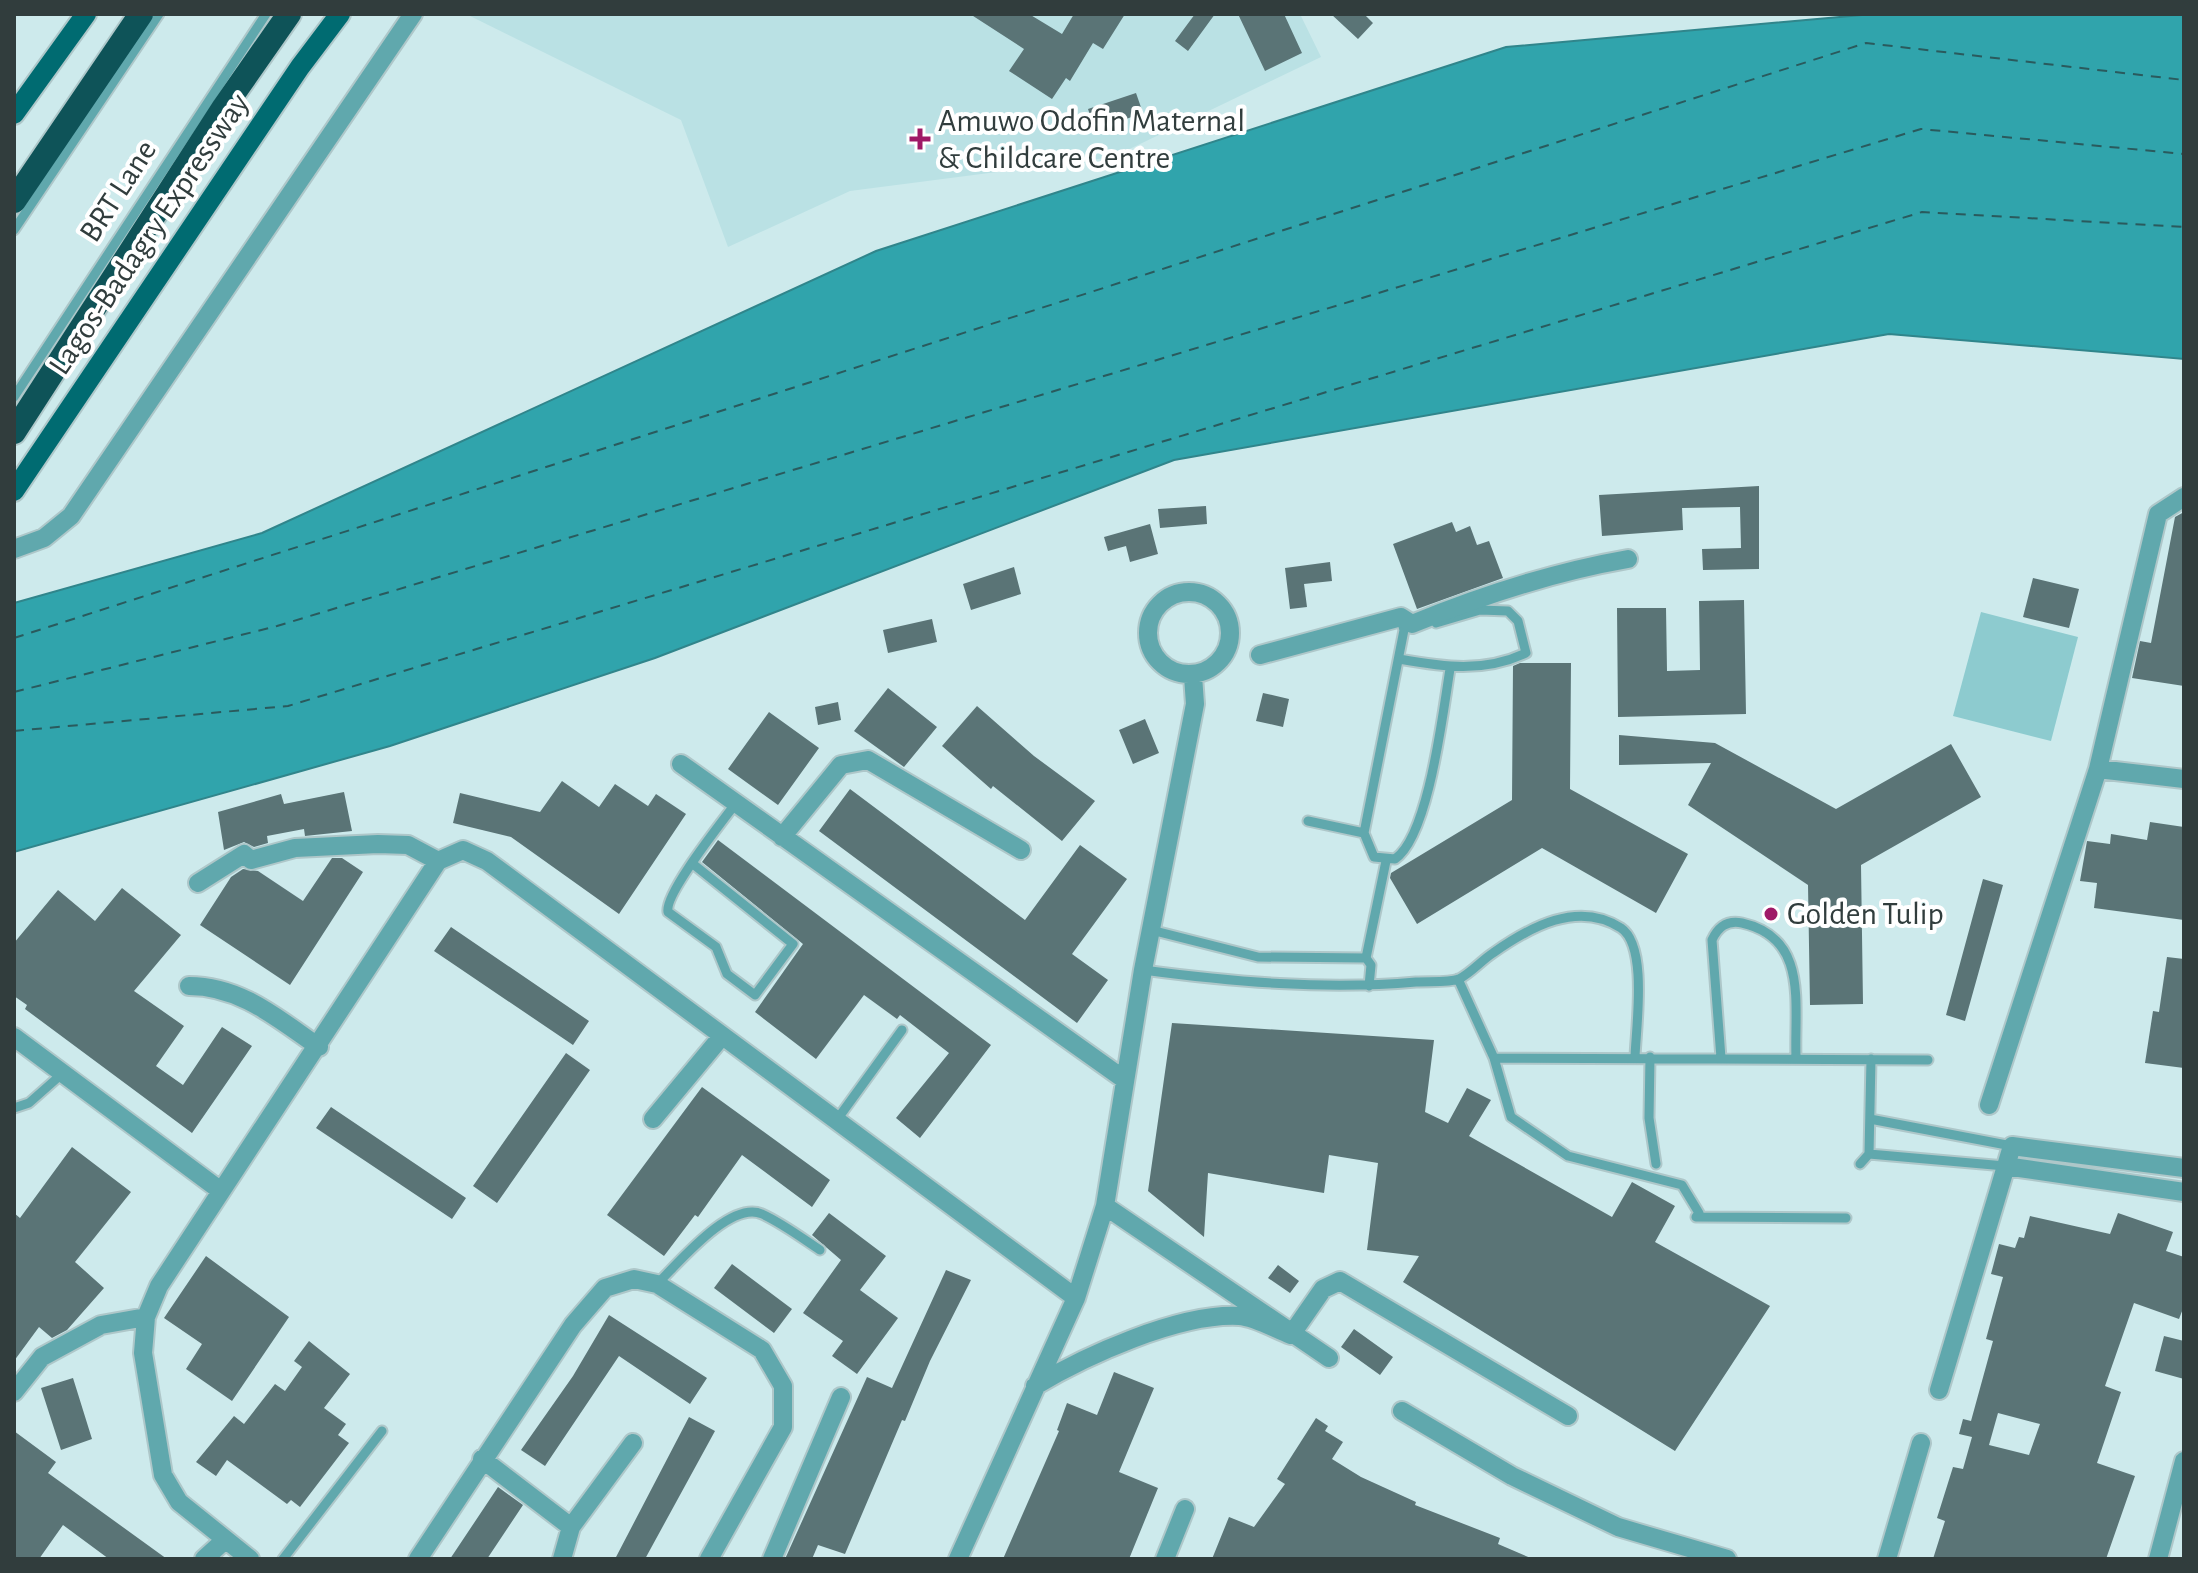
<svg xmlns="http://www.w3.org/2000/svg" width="2198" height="1573" font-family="'Alegreya Sans',sans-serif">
  <rect width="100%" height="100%" fill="#cdeaec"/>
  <path fill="#bae1e4" d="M466,14H1300L1321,57L1113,157L850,191L728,247L681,120Z"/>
  <path fill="#8dcbcf" d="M1981,612L2078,637L2051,741L1953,716Z"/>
  <path fill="#30a4ac" stroke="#30858b" stroke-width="2" d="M1873,14H2184V359L1889,334L1174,460L655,658L390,746L14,852V603L262,533L876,251L1506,47Z"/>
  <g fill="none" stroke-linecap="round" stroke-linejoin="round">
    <path stroke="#2a5a5d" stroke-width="2" stroke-dasharray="10 8" stroke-linecap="butt" d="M14,638L1866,43L2184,80
      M14,692L277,626L1921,129L2184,154
      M14,731L288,706L1922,212L2184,227"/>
  </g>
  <path fill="#5a7476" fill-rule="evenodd" d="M970,14H1029L1062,34L1074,14H1125L1103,49L1093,43L1070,81L1066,78L1052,99L1009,71L1024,49Z
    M1195,14H1215L1188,51L1175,41Z
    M1238,14H1284L1302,53L1265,71Z
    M1331,14H1364L1373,23L1358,39Z
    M1136,93L1143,113L1095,130L1088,109Z
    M1759,486V569L1703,570L1702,549L1741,548L1740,507L1682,508L1683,530L1602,536L1599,495Z
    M1206,506L1207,524L1160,528L1158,509Z
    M2184,512V686L2132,678L2140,641L2151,643L2175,517Z
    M1452,522L1456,532L1470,526L1477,545L1489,541L1503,578L1417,609L1393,544Z
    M1150,524L1158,554L1130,562L1126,546L1108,551L1104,537Z
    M1330,562L1332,581L1304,584L1307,607L1290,609L1285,568Z
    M1014,567L1021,594L971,610L963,584Z
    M2033,578L2079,589L2069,628L2023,617Z
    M1744,600L1746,714L1618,717L1617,608H1666L1667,671L1700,670L1699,601Z
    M932,619L937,642L888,653L883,630Z
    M1520,663H1571L1570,789L1688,854L1656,913L1542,848L1417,924L1390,878L1391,873L1512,800L1513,666Z
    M888,688L937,727L904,767L854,731Z
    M1263,693L1289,699L1283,727L1256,721Z
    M838,702L841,720L818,725L815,707Z
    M977,706L1034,756L1095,801L1062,841L993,786L991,789L942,746Z
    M769,712L819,748L778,805L728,769Z
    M1145,719L1159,753L1133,764L1119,730Z
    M1619,735L1715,743L1836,809L1951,744L1981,797L1861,865L1863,1004L1810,1005L1808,885L1688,805L1711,763L1619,765Z
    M562,781L599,807L615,784L648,806L656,794L686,814L619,914L511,837L453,823L460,793L540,812Z
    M850,789L1025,920L1080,845L1127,879L1072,954L1108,980L1077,1023L819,831Z
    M344,792L352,831L305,836L304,829L267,836L268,843L254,847L244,842L224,850L218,812L281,794L284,804Z
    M2150,822L2184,827V920L2094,908L2097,883L2080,881L2087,841L2110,844L2111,834L2147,840Z
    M718,840L991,1045L920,1138L896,1118L949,1053L900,1015L897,1019L864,995L816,1059L755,1012L803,944L702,862Z
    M332,858H342L363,872L290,985L200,925L231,877L243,869L258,871L303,901Z
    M1983,879L2003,885L1965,1021L1946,1015Z
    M122,888L181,935L134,991L184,1026L156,1066L183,1085L222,1027L252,1046L192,1133L25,1009L27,1005L14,996V943L58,890L95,921Z
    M451,927L589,1021L573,1045L434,951Z
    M2167,957L2184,959V1068L2145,1063L2153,1011L2159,1012Z
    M1172,1023L1434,1040L1425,1112L1448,1123L1467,1088L1491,1100L1469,1136L1612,1217L1632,1182L1675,1206L1655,1242L1770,1306L1675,1451L1403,1282L1419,1256L1367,1250L1378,1163L1329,1155L1324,1193L1208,1173L1204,1237L1148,1191Z
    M566,1053L590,1070L497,1203L473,1186Z
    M702,1087L830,1180L812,1207L742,1155L698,1217L695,1215L664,1256L607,1215Z
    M331,1107L466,1198L452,1219L316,1128Z
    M72,1147L131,1192L75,1262L104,1288L67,1330L52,1338L39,1327L14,1361V1213L20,1218Z
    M829,1213L886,1256L860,1290L898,1318L857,1374L832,1356L843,1341L803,1313L841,1260L812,1235Z
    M2118,1213L2173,1232L2166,1251L2184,1257V1306L2179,1319L2134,1303L2105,1386L2121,1392L2097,1463L2135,1476L2106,1559H1933L1945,1521L1937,1518L1953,1467L1963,1469L1972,1437L1959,1434L1963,1419L1971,1421L1993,1341L1986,1339L2003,1277L1991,1274L1999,1244L2015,1248L2019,1237L2024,1238L2030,1216L2110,1234ZM1998,1413L2040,1424L2029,1455L1989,1445Z
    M206,1256L289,1317L232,1401L186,1369L202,1344L164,1318Z
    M732,1264L792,1309L774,1333L714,1288Z
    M1278,1265L1299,1281L1290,1293L1268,1278Z
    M946,1270L971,1280L930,1361L905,1421L902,1420L845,1554L818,1545L812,1559H785L867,1377L892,1388Z
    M609,1315L707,1378L690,1404L619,1356L545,1466L521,1450L573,1376Z
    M1354,1329L1393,1357L1380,1375L1341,1347Z
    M2164,1336L2184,1341V1379L2155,1371Z
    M309,1341L350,1374L324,1408L346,1424L338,1435L349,1443L300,1507L291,1500L287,1504L227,1460L216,1476L196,1462L234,1416L244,1424L275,1384L285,1391L302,1367L294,1361Z
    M1114,1372L1154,1388L1119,1472L1158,1488L1129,1559H1003L1059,1431L1057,1430L1067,1403L1097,1415Z
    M73,1378L92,1439L61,1450L41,1388Z
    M689,1417L715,1431L645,1559H615Z
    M1316,1418L1328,1426L1325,1431L1343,1442L1332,1459L1361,1477L1416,1502L1415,1505L1500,1538L1498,1544L1533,1559H1212L1229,1517L1254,1527L1285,1484L1277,1479Z
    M14,1431L56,1462L48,1473L167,1559H109L63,1525L39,1559H14Z
    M498,1487L523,1505L487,1559H450Z"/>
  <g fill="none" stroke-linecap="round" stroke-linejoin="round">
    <defs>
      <path id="service" d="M14,230L159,14
        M14,397L266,14
        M1401,619L1404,630L1364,833L1374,857L1395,859C1429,836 1443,711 1450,669
        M1399,659C1444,667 1483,673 1526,653L1518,621L1508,611L1480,610L1436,623
        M1308,821L1364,833
        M693,864L793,944L755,995L727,974L716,947L668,912C664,894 722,822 736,803
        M1151,930L1258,957L1366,958L1371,965L1369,986
        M1366,958L1386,861
        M1143,970C1234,982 1325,990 1416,982C1429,981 1448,983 1459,979C1471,973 1482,960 1493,953C1530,927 1578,900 1621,928C1648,946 1636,1027 1635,1057
        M1458,979L1494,1058L1511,1117L1568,1156L1682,1185L1699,1213L1696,1217L1846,1218
        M1650,1057L1649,1118L1656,1164
        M1494,1058L1928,1060
        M1721,1058L1712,940C1718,927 1727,920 1742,923C1809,938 1794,1004 1796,1058
        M14,1108L29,1103L63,1073
        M1870,1119L2012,1146
        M836,1121L902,1030
        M1869,1154L2005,1166
        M1860,1164L1869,1154L1871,1059
        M657,1284C678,1264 730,1200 762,1214C782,1223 802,1238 820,1250
        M283,1559L382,1431"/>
      <path id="minor" d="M14,549L44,538L71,516L413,14
        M1148 633a41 41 0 1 1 82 0a41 41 0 1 1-82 0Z
        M1260,655L1401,617L1412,624C1483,595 1553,572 1628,559
        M681,764L1125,1080
        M2098,769L2184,779
        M782,837L841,765L868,760L1021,850
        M198,883L244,854L251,860L295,848L378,844L408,845L438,861
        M189,986C241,986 278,1019 319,1047
        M14,1037L221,1191
        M1989,1105L2098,769L2158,514L2184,497
        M653,1119L722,1036
        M2005,1166L2184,1192
        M1105,1206L1329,1358
        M1035,1386C1085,1356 1179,1313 1239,1316C1255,1317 1275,1329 1291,1335L1323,1289L1340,1281L1568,1416
        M1939,1390L2012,1146L2184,1168
        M14,1392L42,1357L101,1325L146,1317
        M1402,1411L1512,1476L1618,1527L1727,1559
        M482,1459L571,1527
        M204,1559L225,1540
        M250,1559L179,1502L163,1475L143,1353L146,1317L159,1286L438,861L463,850L487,861L1076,1298
        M418,1559L573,1325L605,1288L634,1279L657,1284L762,1350L783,1386V1427L709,1559
        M562,1559L571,1527L633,1443
        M772,1559L841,1397
        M958,1559L1076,1298L1105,1206L1143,970L1195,704L1193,676
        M1165,1559L1185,1509
        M1887,1559L1921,1443
        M2158,1559L2184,1461"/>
      <path id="primary" d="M14,114L86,14
        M14,491L300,67L340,14"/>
      <path id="motorway" d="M14,201L141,14
        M14,432L224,107L289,14"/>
    </defs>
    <use href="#service" stroke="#aec7c9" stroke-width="13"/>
    <use href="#minor" stroke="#aec7c9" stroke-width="22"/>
    <use href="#primary" stroke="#aec7c9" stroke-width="24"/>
    <use href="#motorway" stroke="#aec7c9" stroke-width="28"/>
    <use href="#service" stroke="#60a8ad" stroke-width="9"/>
    <use href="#minor" stroke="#60a8ad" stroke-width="18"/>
    <use href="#primary" stroke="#006b71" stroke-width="20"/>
    <use href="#motorway" stroke="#0e5358" stroke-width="24"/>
  </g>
  <g fill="#9f1967" stroke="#fff" stroke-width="3">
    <path d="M916 127h8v8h8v8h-8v8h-8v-8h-8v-8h8z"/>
    <circle cx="1771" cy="914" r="8"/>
  </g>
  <g text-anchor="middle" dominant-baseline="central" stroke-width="8" stroke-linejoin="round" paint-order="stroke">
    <g font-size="32" fill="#313d3d" stroke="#fff" text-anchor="start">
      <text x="938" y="121">Amuwo Odofin Maternal<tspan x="938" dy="37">&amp; Childcare Centre</tspan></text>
      <text x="1787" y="914">Golden Tulip</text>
    </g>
    <g font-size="32" fill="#313d3d" stroke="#fff">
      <text transform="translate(118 191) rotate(-57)">BRT Lane</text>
      <text transform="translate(149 234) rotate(-56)">Lagos-Badagry Expressway</text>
    </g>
  </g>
  <rect width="2198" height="1573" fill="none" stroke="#313d3d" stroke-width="32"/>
</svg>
